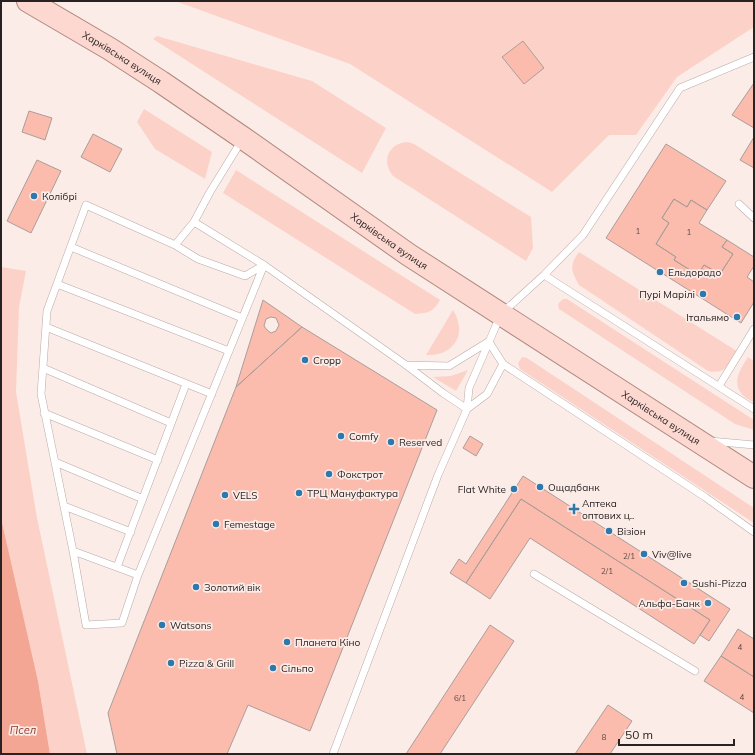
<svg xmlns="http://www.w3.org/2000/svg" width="755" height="755" font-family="Mulish,sans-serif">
  <rect width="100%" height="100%" fill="#fbece8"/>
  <path fill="#fcd2c8" d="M175,1H754V27L677,77L636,135H609L552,192L350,64Z
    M157,36L312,81L386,128L362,173L153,39Z
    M144,109L212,152L205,179L155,149L137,122Z
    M408,142L414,144L531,217L533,248L526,261L393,176C381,161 388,143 408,142Z
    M236,170L440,300C433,312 429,313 415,314L223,193Z
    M579,252L740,353C730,364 725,375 708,371L579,285C571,271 569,265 579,252Z
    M1,267L26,271L19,307L16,392L37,518L87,754H50L38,681L1,518Z
    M563,299H567L754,420V430L735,424L559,309L558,304Z
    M453,310C468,334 454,356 426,355Z
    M522,357L527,358L754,508V523L520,369L518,363Z
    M748,357L754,361V403C750,400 743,397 741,393C732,381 741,368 748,357Z
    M468,370L456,391L433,377L451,376Z"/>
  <path fill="#f4a695" d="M1,518L38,681L50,754H1Z"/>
  <path fill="#fbece8" d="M1,1H91L15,65L1,56Z"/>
  <path fill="#fbbcad" stroke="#ab9d9a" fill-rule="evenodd" d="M523,41L544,68L524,84L502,57Z
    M754,83V128L732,115Z
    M29,111L52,118L45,140L22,132Z
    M93,134L122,149L110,172L81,157Z
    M754,137V168L740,160Z
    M666,144L726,181L707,210L691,200L687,207L674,199L662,218L669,223L656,244L676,257L674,260L698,275L704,265L720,274L733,254L722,247L727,240L754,257V266L747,277L754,282V302L741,323L606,238Z
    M37,160L61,171L31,233L7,221Z
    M674,199L687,207L691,200L707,210L699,223L727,240L722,247L733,254L720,274L704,265L698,275L674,260L676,257L656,244L669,223L662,218Z
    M263,300L302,327L236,387ZM271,317L276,318L279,325L276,331L271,333L267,330L264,326L266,319Z
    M302,327L437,410L310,731L248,705L227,754H117L108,713L236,387Z
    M470,436L483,444L476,456L463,448Z
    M523,476L730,609L709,641L700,635L710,620L521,499L466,583L450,573L459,559L466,564Z
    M521,499L710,620L694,644L530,538L490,599L466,583Z
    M490,625L514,641L440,754H406Z
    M738,629L754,639V677L721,656Z
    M721,656L754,677V713L704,681Z
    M608,705L632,721L610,754H575Z"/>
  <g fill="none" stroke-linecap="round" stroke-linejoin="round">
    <defs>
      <path id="service" d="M242,140L210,192L194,222L175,245L198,259L245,276L264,265L406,365L443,393L467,409
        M739,204L754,218
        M175,245L86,205L47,311L41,394L73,551L86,625L122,623L138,575L264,265L194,222
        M71,247L242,318
        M544,275L754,409
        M57,284L229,351
        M46,327L212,394
        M489,342L503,364L705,497L754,532
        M406,365L449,366L488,342
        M43,368L171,423
        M719,386L754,329
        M467,409L469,388L501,314L544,275L583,235L680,88L754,57
        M44,413L158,460
        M710,441L754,445
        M55,462L143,499
        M64,506L131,532
        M73,551L138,575
        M117,567L186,384
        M534,574L695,671
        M333,754L438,475L467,409L487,394L503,364"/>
      <g id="primary">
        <path id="s1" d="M28,1L110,49L161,82L243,138L409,255L754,477"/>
      </g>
    </defs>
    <use href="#service" stroke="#b9aba8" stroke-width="8"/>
    <use href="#primary" stroke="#b0887f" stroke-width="24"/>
    <use href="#service" stroke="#fff" stroke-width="7"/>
    <use href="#primary" stroke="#fcd8d0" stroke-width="22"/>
  </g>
  <g fill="#2f78ac" stroke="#fbece8" stroke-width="1.5">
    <circle cx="34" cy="196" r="4"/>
    <circle cx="660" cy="272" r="4"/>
    <circle cx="703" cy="294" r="4"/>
    <circle cx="737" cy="317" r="4"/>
    <circle cx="305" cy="360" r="4"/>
    <circle cx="341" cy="436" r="4"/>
    <circle cx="391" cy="442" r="4"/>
    <circle cx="329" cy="474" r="4"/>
    <circle cx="540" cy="487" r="4"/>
    <circle cx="514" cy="489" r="4"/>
    <circle cx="299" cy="493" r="4"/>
    <circle cx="225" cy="495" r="4"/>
    <path d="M572 503h4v4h4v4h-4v4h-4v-4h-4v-4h4z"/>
    <circle cx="216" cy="524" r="4"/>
    <circle cx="609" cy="531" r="4"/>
    <circle cx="644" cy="554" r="4"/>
    <circle cx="684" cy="583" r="4"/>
    <circle cx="196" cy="587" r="4"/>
    <circle cx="708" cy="603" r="4"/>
    <circle cx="162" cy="625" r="4"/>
    <circle cx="287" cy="642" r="4"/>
    <circle cx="171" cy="663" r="4"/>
    <circle cx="273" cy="668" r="4"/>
  </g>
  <g text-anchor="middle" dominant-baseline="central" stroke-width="3.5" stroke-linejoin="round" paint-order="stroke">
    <g font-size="8" fill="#5d4945">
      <text x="638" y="231">1</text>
      <text x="689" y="232">1</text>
      <text x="629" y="556">2/1</text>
      <text x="607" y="571">2/1</text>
      <text x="740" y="647">4</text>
      <text x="742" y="697">4</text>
      <text x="460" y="698">6/1</text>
      <text x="604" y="737">8</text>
    </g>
    <g font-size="10" fill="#282322" stroke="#fbece8">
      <text stroke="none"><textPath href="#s1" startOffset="110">Харківська вулиця</textPath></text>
      <text stroke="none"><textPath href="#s1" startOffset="434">Харківська вулиця</textPath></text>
      <text stroke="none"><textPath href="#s1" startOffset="758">Харківська вулиця</textPath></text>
    </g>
    <g font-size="10" fill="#282322" stroke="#fbece8" text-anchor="start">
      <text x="42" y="196">Колібрі</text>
      <text x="668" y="272">Ельдорадо</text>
      <text x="695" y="294" text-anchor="end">Пурі Марілі</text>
      <text x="729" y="317" text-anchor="end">Італьямо</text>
      <text x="313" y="360">Cropp</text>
      <text x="349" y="436">Comfy</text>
      <text x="399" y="442">Reserved</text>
      <text x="337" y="474">Фокстрот</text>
      <text x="548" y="487">Ощадбанк</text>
      <text x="506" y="489" text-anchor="end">Flat White</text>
      <text x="307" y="493">ТРЦ Мануфактура</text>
      <text x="233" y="495">VELS</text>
      <text x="582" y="503">Аптека<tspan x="582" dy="12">оптових ц..</tspan></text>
      <text x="224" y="524">Femestage</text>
      <text x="617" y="531">Візіон</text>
      <text x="652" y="554">Viv@live</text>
      <text x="692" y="583">Sushi-Pizza</text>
      <text x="204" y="587">Золотий вік</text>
      <text x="700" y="603" text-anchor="end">Альфа-Банк</text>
      <text x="170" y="625">Watsons</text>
      <text x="295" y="642">Планета Кіно</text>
      <text x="179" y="663">Pizza &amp; Grill</text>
      <text x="281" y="668">Сільпо</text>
    </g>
    <g font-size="11" font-style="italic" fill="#8f3523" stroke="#fbece8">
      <text x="23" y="730">Псел</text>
    </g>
  </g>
  <rect width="755" height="755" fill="none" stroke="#282322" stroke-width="4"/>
  <path d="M619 739v6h115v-6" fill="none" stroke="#282322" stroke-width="2"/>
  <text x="625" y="739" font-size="12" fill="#282322" stroke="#fbece8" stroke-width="3" paint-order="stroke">50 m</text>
</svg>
